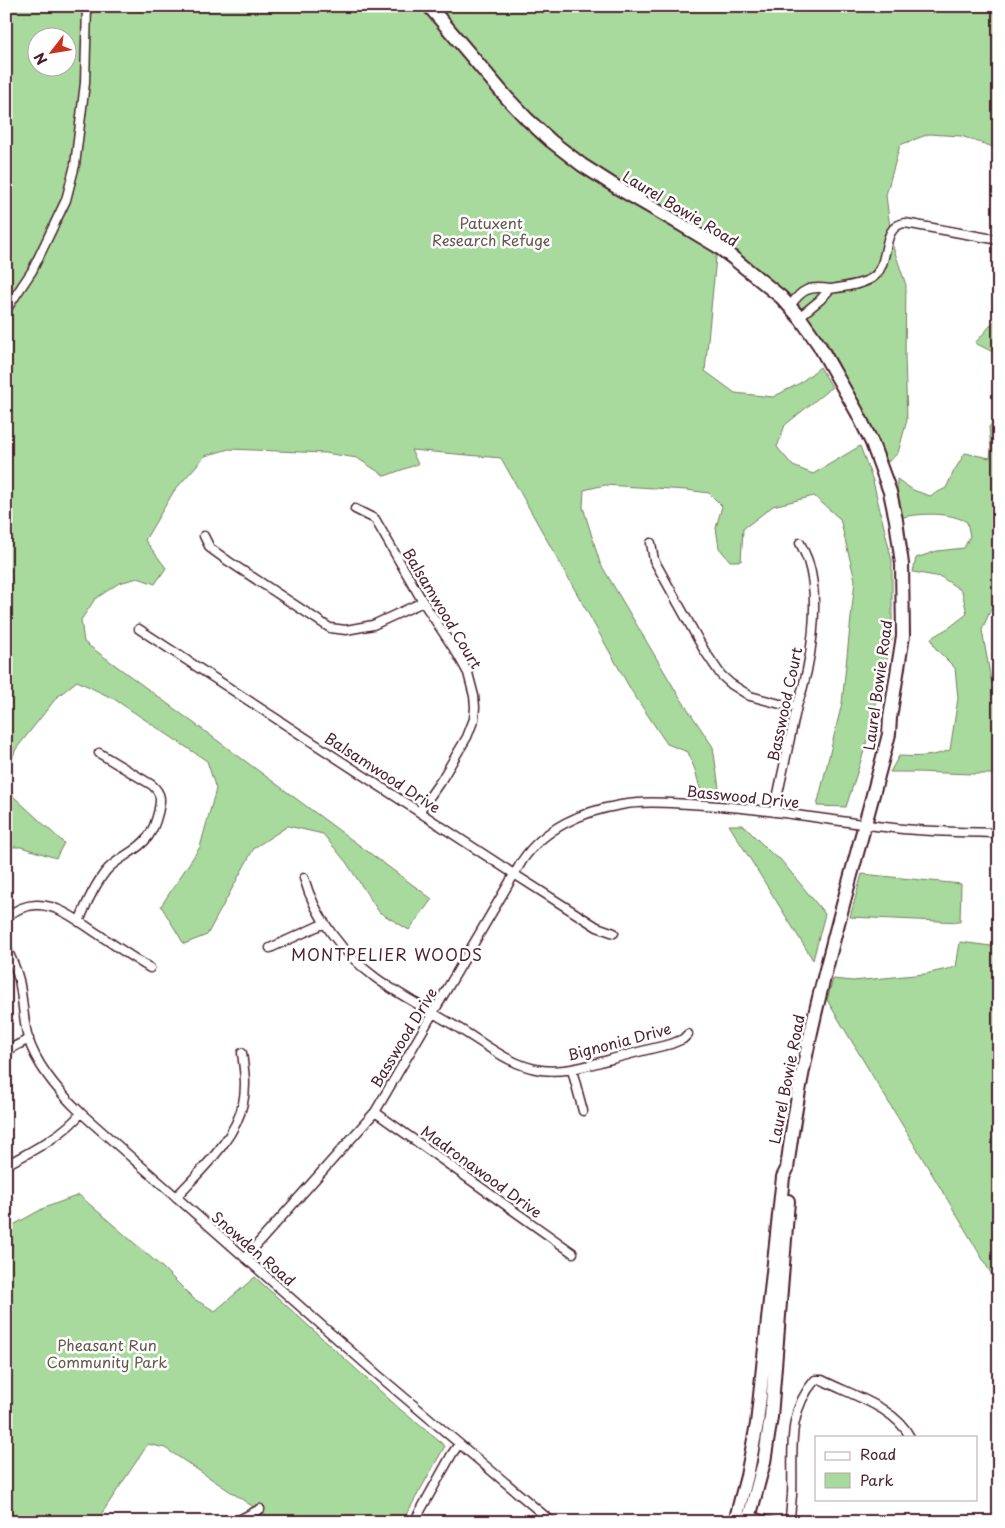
<svg xmlns="http://www.w3.org/2000/svg" width="1005" height="1528" font-family="'Playpen Sans',sans-serif">
  <rect width="100%" height="100%" fill="#fff"/>
  <filter id="ink" filterUnits="userSpaceOnUse"><feTurbulence type="fractalNoise" baseFrequency=".02" numOctaves="2"/><feDisplacementMap in="SourceGraphic" scale="10" xChannelSelector="R" yChannelSelector="G"/><feConvolveMatrix kernelMatrix="1 2 1 2 8 2 1 2 1" color-interpolation-filters="sRGB"/></filter>
  <g filter="url(#ink)">
    <path fill="#a7da9c" stroke="#787c64" fill-rule="evenodd" d="M6,6H999V149L961,136L929,134L900,145L886,195L892,244L906,285L905,356L907,420L898,453L888,462L827,342L787,292L783,294L717,247L705,371L735,393L773,397L800,383L820,367L832,387L785,425L777,447L793,466L813,474L860,446L873,481L892,561V639L865,748L846,807L817,806L842,703L855,580L840,519L814,496L773,506L743,529L741,561H730L719,548L716,528L722,506L709,493L686,490L605,485L584,490L583,507L600,563L677,693L713,747L719,788L724,796L701,792L695,770L688,752L667,744L631,690L501,458L411,450L418,464L385,476L357,458L325,453L229,449L205,456L174,491L145,540L166,568L155,584L138,578L119,583L95,599L81,620L84,642L432,899L409,930L379,912L346,862L323,834L288,826L254,848L207,935L184,944L161,906L200,847L216,789L207,761L114,699L77,681L57,697L16,749L6,773L13,796L64,843L56,858L21,847H6ZM38,38H68V68H38Z
      M999,316V355L975,343Z
      M999,414V607L990,611L982,630L991,680L999,697V774C962,775 926,771 890,772L899,756C919,757 932,757 950,750L958,698L955,668L936,649L931,638L950,627L967,614L962,591L941,577L913,572L916,558L937,551L964,548L970,536L967,522C949,512 923,513 903,517L897,499V479L913,490L930,496L946,488L954,471L965,453L990,458L991,448L989,427Z
      M729,825H743L772,854L780,859L825,914L813,960Z
      M862,874L961,884L960,922L850,917Z
      M960,942L999,947V1287C943,1190 884,1096 827,1000L833,979L853,981L925,974L956,967Z
      M79,1195L163,1268L194,1299L215,1311L255,1277L401,1410L445,1446L402,1522H276L165,1448L148,1444L96,1522H6V1229L44,1208Z"/>
    <g fill="none" stroke-linecap="round" stroke-linejoin="round">
      <defs>
        <path id="street" d="M830,289C843,287 861,285 872,278C892,265 879,226 905,223L999,240
          M790,306C802,289 809,286 830,289L820,300L799,317
          M6,310L32,271L66,200L75,165L85,83L87,6
          M355,509L375,519L423,602L458,655L468,673L474,696L475,707L474,719L467,737L442,779L419,812
          M204,536L210,548L228,561L330,628L346,630L373,625L423,602
          M651,543L654,560L704,650L721,675L731,684L750,696L780,704L797,706
          M139,629L514,874L597,927L614,933
          M774,812L797,706C811,667 821,601 808,561C806,555 803,549 800,543
          M304,878C315,917 343,954 376,978C402,997 433,1012 460,1029C485,1044 511,1066 541,1070C565,1073 585,1066 608,1060C629,1054 650,1049 671,1044L683,1039L688,1034
          M6,917C16,910 26,904 39,905C62,906 82,924 101,936C117,947 133,958 150,968
          M79,922C86,904 94,886 106,871C118,857 137,852 148,837C153,830 156,821 158,813C161,800 162,794 152,785L99,753
          M6,948C12,959 16,969 19,980C23,999 23,1019 28,1038C37,1067 59,1092 81,1113L378,1375L552,1522
          M270,948L325,923
          M6,1051L29,1039
          M572,1070L583,1111
          M375,1112L573,1253
          M6,1165C30,1152 64,1135 81,1113
          M176,1197C200,1171 236,1139 243,1103C247,1086 244,1069 242,1053
          M245,1258L375,1112L522,861C544,828 583,811 621,805C644,801 667,803 689,804C755,807 820,819 885,827C923,832 961,832 999,833
          M747,1515L772,1522
          M235,1522L260,1509
          M414,1522L452,1454L459,1444
          M789,1522C791,1513 791,1504 792,1495C794,1455 785,1414 815,1380H822C851,1395 895,1407 910,1437"/>
        <path id="primary" d="M429,6L507,98L527,119L551,141L582,165L618,188L677,222L717,246L733,258L781,297L801,319L819,345L857,412L872,443L890,492L896,520L902,564L903,636L890,718L889,734C852,879 805,1020 787,1169L783,1177L757,1424L747,1476L735,1522
          M748,1522L764,1462L771,1417L788,1201"/>
      </defs>
      <use href="#street" stroke="#4a1f2b" stroke-width="11"/>
      <use href="#primary" stroke="#4a1f2b" stroke-width="16"/>
      <use href="#street" stroke="#fff" stroke-width="8"/>
      <use href="#primary" stroke="#fff" stroke-width="12"/>
    </g>
  </g>
  <g text-anchor="middle" dominant-baseline="central" stroke-width="5" stroke-linejoin="round" paint-order="stroke">
    <g font-size="15" fill="#4a1f2b" stroke="#fff">
      <text transform="translate(681 208) rotate(31)">Laurel Bowie Road</text>
      <text transform="translate(443 608) rotate(59)">Balsamwood Court</text>
      <text transform="translate(877 685) rotate(-82)">Laurel Bowie Road</text>
      <text transform="translate(784 704) rotate(-78)">Basswood Court</text>
      <text transform="translate(383 772) rotate(33)">Balsamwood Drive</text>
      <text transform="translate(743 796) rotate(6)">Basswood Drive</text>
      <text transform="translate(403 1037) rotate(-59)">Basswood Drive</text>
      <text transform="translate(619 1041) rotate(-15)">Bignonia Drive</text>
      <text transform="translate(786 1079) rotate(-79)">Laurel Bowie Road</text>
      <text transform="translate(482 1171) rotate(36)">Madronawood Drive</text>
      <text transform="translate(254 1248) rotate(41)">Snowden Road</text>
    </g>
    <g font-size="15" fill="#66574d" stroke="#fff">
      <text x="491" y="222">Patuxent<tspan x="491" dy="17">Research Refuge</tspan></text>
      <text x="107" y="1344">Pheasant Run<tspan x="107" dy="17">Community Park</tspan></text>
    </g>
    <g font-size="16" letter-spacing="1" fill="#4a1f2b" stroke="#fff">
      <text x="387" y="954">MONTPELIER WOODS</text>
    </g>
  </g>
  <rect width="1005" height="1528" fill="none" stroke="#fff" stroke-width="25"/>
  <rect x="12" y="12" width="980" height="1503" fill="none" stroke="#4a1f2b" stroke-width="2" filter="url(#ink)"/>
  <rect x="815" y="1436" width="162" height="65" fill="#ffffff" stroke="#b7a5aa"/>
  <rect x="825" y="1452" width="25" height="8" fill="#ffffff" stroke="#b7a5aa"/>
  <text x="860" y="1460" font-size="15" fill="#4a1f2b">Road</text>
  <rect x="825" y="1473" width="25" height="15" fill="#a7da9c" stroke="#b7a5aa"/>
  <text x="860" y="1486" font-size="15" fill="#4a1f2b">Park</text>
  <g transform="translate(52 52) rotate(239)"><circle r="24" fill="#ffffff" stroke="#b7a5aa"/>
  <path d="M0-4L9 19L0 12L-9 19Z" fill="#c8321e"/>
  <text y="-8" font-size="14" font-weight="bold" text-anchor="middle" fill="#4a1f2b">N</text>
  </g>
</svg>
